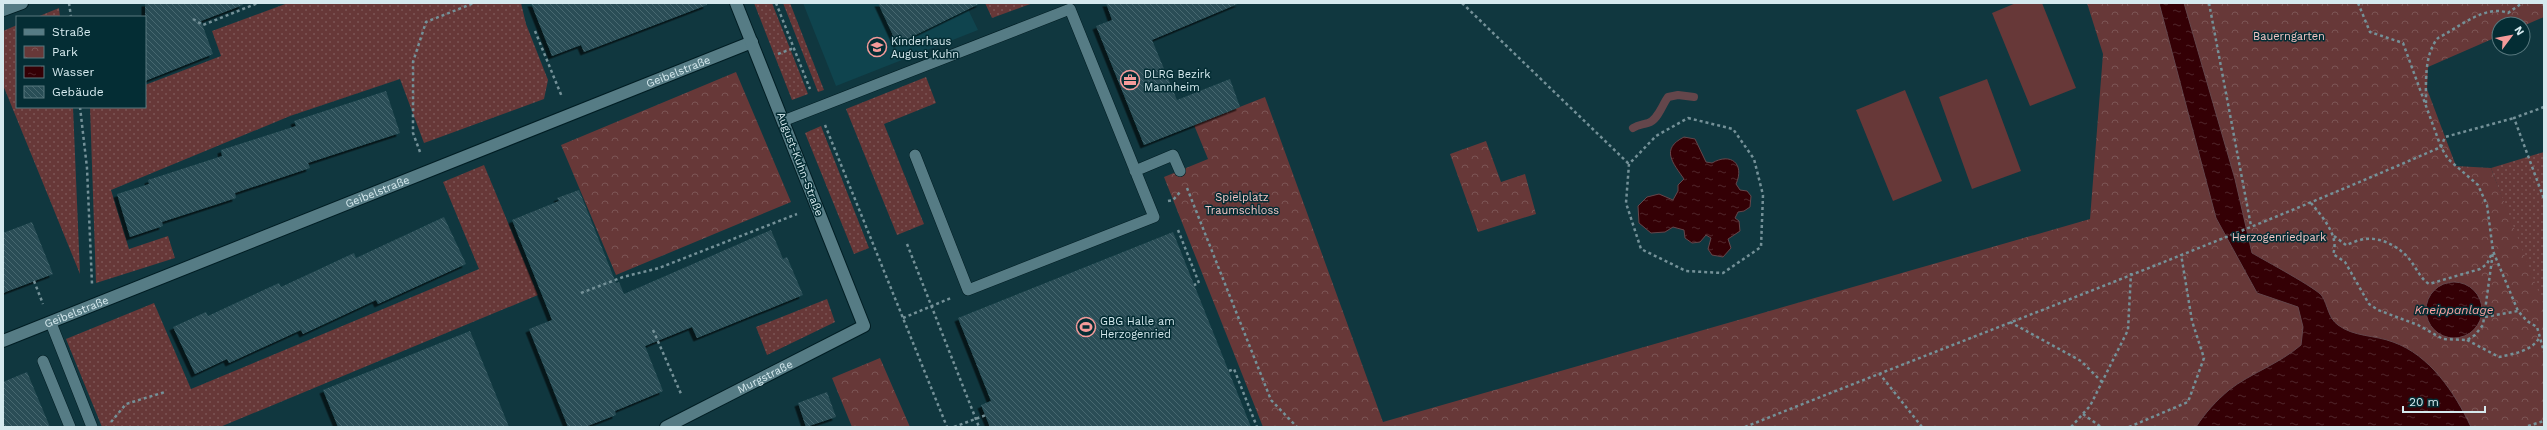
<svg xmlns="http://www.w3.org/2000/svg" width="2547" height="430" font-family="'Work Sans',sans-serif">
  <defs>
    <pattern id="grass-dots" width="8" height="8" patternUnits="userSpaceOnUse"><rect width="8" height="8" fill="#673838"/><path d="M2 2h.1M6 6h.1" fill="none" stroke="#7c5555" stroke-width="1.8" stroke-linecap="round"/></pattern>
    <pattern id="park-crowns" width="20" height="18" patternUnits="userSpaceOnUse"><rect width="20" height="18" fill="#673838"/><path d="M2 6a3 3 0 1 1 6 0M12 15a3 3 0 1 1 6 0" fill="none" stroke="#7c5555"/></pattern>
    <pattern id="water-ripples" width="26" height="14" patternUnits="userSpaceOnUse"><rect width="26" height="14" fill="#340005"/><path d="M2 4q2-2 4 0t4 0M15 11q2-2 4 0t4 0" fill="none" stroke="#50252a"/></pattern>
    <pattern id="building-back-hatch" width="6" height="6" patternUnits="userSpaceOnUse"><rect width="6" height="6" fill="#294e56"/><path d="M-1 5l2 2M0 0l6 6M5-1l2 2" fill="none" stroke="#47686f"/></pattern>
    <filter id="shadow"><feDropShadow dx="-3.5" dy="3.5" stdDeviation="0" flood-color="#0009"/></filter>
  </defs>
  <rect width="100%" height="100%" fill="#10373f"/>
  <path fill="#0f444e" d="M803,3H965L978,30L836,86Z"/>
  <path fill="url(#grass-dots)" d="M288,3H521L526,24L548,80L544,99L424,143L400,79L290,116L111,190L129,249L168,236L175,258L96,283L90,107H145V85L221,56L212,31Z
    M754,3H772L808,94L792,100Z
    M783,3H790L824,90L818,92Z
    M985,3H1033L992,18Z
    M59,8L60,17H37Z
    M17,25V107H73L80,274L3,85V31Z
    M926,77L936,103L884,124L924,224L897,235L846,109Z
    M821,126L869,248L854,254L805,133Z
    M2544,152V312L2491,168Z
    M484,165L538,295L220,427H102L66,339L154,303L191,389L479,269L443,182Z
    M827,299L835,322L767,355L756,327Z"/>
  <path fill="url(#park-crowns)" d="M2087,3H2544V17L2523,26V24H2499V36L2428,67L2427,89L2456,166L2491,168L2544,306V427H1263L1164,177L1208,159L1194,125L1265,97L1383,422L2090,219L2103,54Z
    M736,72L791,202L616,275L561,145Z
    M1486,141L1501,182L1525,174L1536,214L1478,232L1450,154Z
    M880,358L910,427H852L832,378Z"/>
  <path fill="#673838" d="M2016,3H2042L2076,88L2030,106L1992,13Z
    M1987,79L2021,171L1972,189L1939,97Z
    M1905,90L1942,181L1893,201L1856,110Z"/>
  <path fill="url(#water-ripples)" stroke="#64464b" d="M2159,3H2184L2235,179L2252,253C2264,260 2318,289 2322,296C2328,305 2328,318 2338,325C2354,337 2375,335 2393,342C2430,355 2455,393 2471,427H2196C2205,413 2216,401 2229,390C2251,373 2279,364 2301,345L2303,327L2298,307L2257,293L2216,218Z
    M1684,137L1695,139L1706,162L1712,163C1731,152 1745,164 1736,184L1740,190L1747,191L1751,196L1750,207L1744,211L1738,212L1735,218L1739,221L1740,231L1728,239L1731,248L1723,257L1712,255L1708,249L1711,238L1706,235L1700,242L1692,243L1685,238L1684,230L1673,227L1665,232L1651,233L1639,223L1638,206L1647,197L1659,194L1673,200L1678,191V185L1684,179C1673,163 1660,149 1684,137Z
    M2426 310a28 28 0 1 1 56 0a28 28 0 1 1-56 0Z"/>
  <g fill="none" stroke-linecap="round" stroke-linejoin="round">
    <path stroke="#64464b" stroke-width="8" d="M1633,128C1639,124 1642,125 1648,123C1658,120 1662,105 1668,97L1678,95L1694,97"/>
  </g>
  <path fill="url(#building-back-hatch)" filter="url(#shadow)" d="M145,3H242L243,5L201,21L213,54L145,81Z
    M531,3H706L707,5L584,52L581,45L552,56Z
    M878,3H981L897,44Z
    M1106,3H1240L1152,40L1177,100L1230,79L1240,107L1144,145L1096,26L1112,20Z
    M386,91L400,133L308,163L310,168L235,193L236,198L162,222L163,226L130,237L117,194L149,184L148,180L222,156L221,150L296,126L294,121Z
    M579,190L616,283L619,282L624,294L771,230L783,259L787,257L803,295L697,338L692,327L645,346L663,391L615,411L616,415L585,427H568L529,329L552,320L512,220L559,201L557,198Z
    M444,217L466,264L378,304L376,300L303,334L301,330L229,363L227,359L195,374L173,327L206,312L208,316L279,283L281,287L354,253L356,258Z
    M32,222L53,274L3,293V233Z
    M1173,232L1251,427H990L981,405L991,401L958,318Z
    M470,331L509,427H338L323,390Z
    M27,372L50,427H3V382Z
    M827,392L836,417L806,427L798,403Z"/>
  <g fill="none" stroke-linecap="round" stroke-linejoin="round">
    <defs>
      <path id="lane" d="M783,121L1070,9L1154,217L968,290L915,155
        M1135,171L1173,155L1180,171
        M51,323L92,427
        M43,361L70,427"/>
      <g id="street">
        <path d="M3,10L22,3"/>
        <path id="s1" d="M3,341L752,42"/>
        <path id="s2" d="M666,427L864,326L736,3"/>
      </g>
    </defs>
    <use href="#lane" stroke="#011d23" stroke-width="12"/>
    <use href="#street" stroke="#011d23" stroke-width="14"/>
    <path stroke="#749198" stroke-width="2.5" stroke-dasharray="3 3" stroke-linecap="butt" d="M69,3L71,17
      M776,3L810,89
      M1462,3L1629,164
      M2209,3L2251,226
      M2358,3L2370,32L2403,43L2441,147L2448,159L2478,185L2487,205L2493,251L2518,311L2527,321L2537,327L2544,352
      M193,19L203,25L258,3
      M535,31L562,97
      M778,54L794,48
      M2426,103C2426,83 2424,54 2438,38C2458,28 2485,4 2508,13L2522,3
      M80,107L87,168L92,284
      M2544,107L2514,118L2544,199
      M1688,118L1733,129L1754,159L1763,195L1761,247L1723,273L1686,271L1641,249L1626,203L1629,164L1656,136Z
      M825,125L947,427
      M420,152L413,133V62L426,22L474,3
      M1187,188L1271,400L1297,427
      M1168,201L1173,200L1181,191
      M2311,203C2322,216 2340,237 2333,254L2345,262L2369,304L2378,310L2418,325L2443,339L2467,340L2475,335L2483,325L2493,252
      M1178,230L1199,283L1194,285
      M2334,236L2346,245C2352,243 2360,239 2366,239C2382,237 2401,248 2410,260C2417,269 2420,278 2429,284L2480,269L2487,264L2492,253
      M907,244L979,427
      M34,281L43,304
      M581,293L623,277L659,268L797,214
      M2485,317L2518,311
      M903,318L951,298
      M2010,322L2081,361L2102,382
      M653,330L682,396
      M2467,340L2499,357C2513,354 2532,351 2539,338
      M1229,371L1234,369L1257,427
      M1879,373L1922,427
      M2083,414L2101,427
      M111,422L126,404L165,392
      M2528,426L2544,421
      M954,427L986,415
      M1745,427C1977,334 2212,247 2441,147L2445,137L2514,118
      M2071,427L2090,406L2128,330L2131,273
      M2129,427L2188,402L2204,358L2192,321L2181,254"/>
    <use href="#lane" stroke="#567c85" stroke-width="11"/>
    <use href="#street" stroke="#567c85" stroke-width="12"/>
  </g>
  <defs>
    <symbol id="school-ring" viewBox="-11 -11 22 22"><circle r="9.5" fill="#042d34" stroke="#f59b9a" stroke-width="1.5"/><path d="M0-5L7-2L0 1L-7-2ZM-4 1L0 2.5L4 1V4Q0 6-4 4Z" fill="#f59b9a"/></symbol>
    <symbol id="office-ring" viewBox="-11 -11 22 22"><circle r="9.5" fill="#042d34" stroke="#f59b9a" stroke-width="1.5"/><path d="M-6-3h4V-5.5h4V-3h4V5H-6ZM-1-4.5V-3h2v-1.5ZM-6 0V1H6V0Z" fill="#f59b9a"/></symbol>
    <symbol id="stadium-ring" viewBox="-11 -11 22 22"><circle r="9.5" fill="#042d34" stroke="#f59b9a" stroke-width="1.5"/><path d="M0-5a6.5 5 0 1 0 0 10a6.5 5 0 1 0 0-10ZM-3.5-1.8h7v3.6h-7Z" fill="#f59b9a"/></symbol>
  </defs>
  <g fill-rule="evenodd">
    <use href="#school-ring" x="866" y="36" width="22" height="22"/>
    <use href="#office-ring" x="1119" y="69" width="22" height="22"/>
    <use href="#stadium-ring" x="1075" y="316" width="22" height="22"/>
  </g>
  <g text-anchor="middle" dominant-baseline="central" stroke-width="3" stroke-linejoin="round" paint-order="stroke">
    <g font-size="11" fill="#f4c4c3" stroke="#042d34">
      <text x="2289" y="36">Bauerngarten</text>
      <text x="1242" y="197">Spielplatz<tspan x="1242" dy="13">Traumschloss</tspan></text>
      <text x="2279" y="237">Herzogenriedpark</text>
    </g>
    <g font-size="11" fill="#d5e9ee" stroke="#042d34" text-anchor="start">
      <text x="891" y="41">Kinderhaus<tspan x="891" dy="13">August Kuhn</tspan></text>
      <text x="1144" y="74">DLRG Bezirk<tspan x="1144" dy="13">Mannheim</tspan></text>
      <text x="1100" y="321">GBG Halle am<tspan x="1100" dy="13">Herzogenried</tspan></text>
    </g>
    <g font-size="11" fill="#d5e9ee" stroke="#042d34">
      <text stroke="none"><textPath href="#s1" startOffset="727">Geibelstraße</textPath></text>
      <text transform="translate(800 164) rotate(69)">August-Kuhn-Straße</text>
      <text stroke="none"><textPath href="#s1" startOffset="403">Geibelstraße</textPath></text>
      <text stroke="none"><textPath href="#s1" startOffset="79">Geibelstraße</textPath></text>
      <text stroke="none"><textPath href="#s2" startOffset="111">Murgstraße</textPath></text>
    </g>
    <g font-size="12" font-style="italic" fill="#fea2a0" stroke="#042d34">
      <text x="2454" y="310">Kneippanlage</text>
    </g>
  </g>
  <rect width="2547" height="430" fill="none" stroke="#d5e9ee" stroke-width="8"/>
  <rect x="16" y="16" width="130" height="92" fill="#042d34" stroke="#58787e"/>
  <rect x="24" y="29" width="20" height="6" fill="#567c85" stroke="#58787e"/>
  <text x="52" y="36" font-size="12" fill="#d5e9ee">Straße</text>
  <rect x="24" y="46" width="20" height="12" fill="url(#park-crowns)" stroke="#58787e"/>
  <text x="52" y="56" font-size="12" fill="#d5e9ee">Park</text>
  <rect x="24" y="66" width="20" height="12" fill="url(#water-ripples)" stroke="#58787e"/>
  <text x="52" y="76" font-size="12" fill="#d5e9ee">Wasser</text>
  <rect x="24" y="86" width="20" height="12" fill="url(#building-back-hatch)" stroke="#58787e"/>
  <text x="52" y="96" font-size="12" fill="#d5e9ee">Gebäude</text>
  <g transform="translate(2511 36) rotate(58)"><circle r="19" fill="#042d34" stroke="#58787e"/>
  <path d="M0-3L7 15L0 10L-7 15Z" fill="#f59b9a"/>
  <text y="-6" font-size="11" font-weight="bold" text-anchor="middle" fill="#d5e9ee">N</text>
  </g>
  <path d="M2403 406v6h82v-6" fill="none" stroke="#d5e9ee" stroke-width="2"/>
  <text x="2409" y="406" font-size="12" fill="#d5e9ee" stroke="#042d34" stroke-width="3" paint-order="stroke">20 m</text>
</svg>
